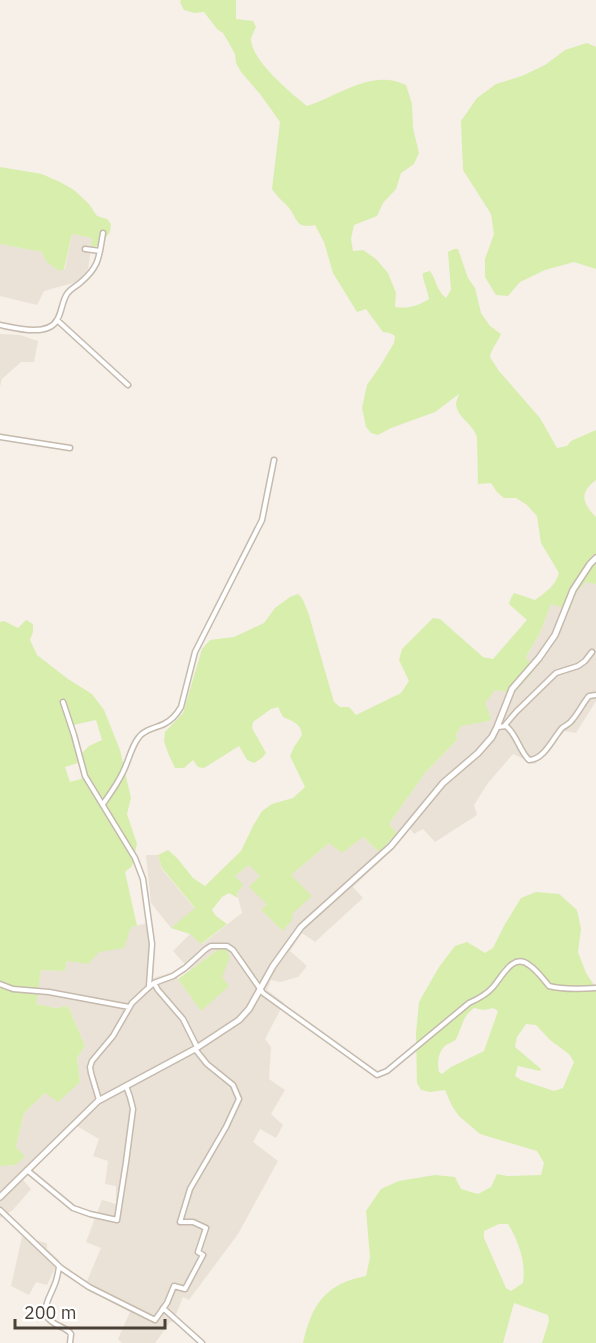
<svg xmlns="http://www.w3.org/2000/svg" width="596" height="1343" font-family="'IBM Plex Sans',sans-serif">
  <rect width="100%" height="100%" fill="#f6f0e8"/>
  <path fill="#eae2d6" d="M72,234L92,238L87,279L44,291L37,305L0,296V244L42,252L46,261L65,269Z
    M0,334L20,335L38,341L34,362H21L2,379L0,387Z
    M586,582L596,584V701L576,733L565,731L535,764L513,754L488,783L474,805L477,815L435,842L423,829L414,834L410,829L402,839L389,824L425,773L457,740L456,736L461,725L489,721L484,703L495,690L526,657L540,633L551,604L575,592Z
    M363,837L384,857L353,887L363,898L315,942L302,933L290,951L307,966L298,977L280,982L271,980L267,990L284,1003L265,1039L271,1047L269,1079L285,1090L271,1114L283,1125L276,1138L260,1129L253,1142L278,1161L238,1234L189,1300L183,1297L173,1322H170L163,1332L155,1343H122L118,1339L130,1312L84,1288L101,1248L86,1242L102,1200L116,1204V1186L105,1184L108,1161L93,1156L99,1139L77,1126L23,1180L31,1189L13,1210L0,1218V1166L15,1165L16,1147L24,1113L45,1093L80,1082L77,1058L85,1046L68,1006L56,1008L35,1004L41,970L65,971L67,961L99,952L131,927L152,922L155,941L153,978L173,972L201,1011L222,977L219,949L190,970L173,951L190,934L202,944L242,913L237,893L235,876L249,865L261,876L267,904L261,910L283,931L291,875L329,843Z
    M146,855H158L162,869L195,909L171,928L151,903Z
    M22,1237L47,1243V1249L59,1260L47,1285L36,1282L29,1295L11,1286Z"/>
  <path fill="#d7eead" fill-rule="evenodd" d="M181,0H236V19L253,21L256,27C254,32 251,36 251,40C253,62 290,92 307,106C338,96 373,68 406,85L412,104L413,128L419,153L414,164L401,173L396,189L383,203L377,216L354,225L351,239L353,251L363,250L376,259L388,273L396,293L395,307C409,309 417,306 429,299C428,291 422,279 423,273L430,271C437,281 436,290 446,298L451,290L448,252L454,249H458L468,278L475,288L481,313L490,326L501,334C498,342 491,349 490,357L499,371L540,418L557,448L567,446L571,441L596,430V480C579,493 582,503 596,517V584L586,582L576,592L570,610L551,604L540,633L526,657L534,671L514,693L495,690L485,703L491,719L489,721L461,726L456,735L457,740L425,773L389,824L397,833L379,852L363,837L342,853L329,843L291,875L312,896L293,913L292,920L283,931L261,910L267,904L249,887L260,876L249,865L235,876L243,885L237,893L238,898L229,893L222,897L212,910L216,916L227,924L201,944L190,934L171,928L195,908L162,868L158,855L168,850L177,858L193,878L205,886L241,851L253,826L262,811L272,804L293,798L305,787L290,756L294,747L302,735C301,724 293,721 283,717L278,707L271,709L253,722L252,728L266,753L262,758L254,763L247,760L239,746L204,768L198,767L193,760L184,768H175L168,753L164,741L165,732L183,713L202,649L210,640L234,637L264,623L275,608L290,597L298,594L302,598L308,612L334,702L340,707H349L356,715L401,693L409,681L399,660L402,649L433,618L440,619L483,657L493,659L527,620L509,604L511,598L514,593L535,600C545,593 556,585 559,573L541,543L537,516L527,505L516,498H504L497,492L491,483L478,484L477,438C475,425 457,418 456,404C456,401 458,398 459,394L435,412L391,428L378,435L371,433L366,427L362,408L367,385L381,365L394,343L395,336L390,333L383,332L366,309L357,312L333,273L324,242L315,225C295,229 298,219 289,208C283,201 277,197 272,189L280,122L260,94L241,72L236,63L235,54L229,43L223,33L217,29L204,12L194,13L184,10L180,2Z
    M587,43L596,47V269L574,262L545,270L520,282L508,296L496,295L485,277V259L494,234L491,214L463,170L461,121L477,98L496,84L522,76L545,65L565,50Z
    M0,167L42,174L62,183L74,190L89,204L97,216L107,219L111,224L110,232L99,246L91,247L92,238L72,234L64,269L59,271L46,261L42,252L0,244Z
    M26,620L33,624V632L30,640L37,655L68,679L92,694L104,710L120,750L131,798L127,814L137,844L132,866L125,872L137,926L131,927L124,948L99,952L88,964L67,961L65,971L41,970L36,1004L56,1008L68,1006L85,1046L77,1058L80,1082L58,1102L45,1093L24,1113L16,1147L25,1157L15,1165L0,1166V622L4,621L18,628ZM96,720L102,740L89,746L82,753L88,777L70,782L65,767L78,763L69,726Z
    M536,892L559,894L577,910L581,929L578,952L586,973L596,988V1343H542L549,1321L548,1315L514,1303L503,1343H303C312,1304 325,1284 366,1276L370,1257L366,1211L381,1189L399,1181L435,1175L455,1177L461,1189L478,1194L491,1187L497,1174L507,1176L541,1175L544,1163L537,1151L480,1134L459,1116L452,1106L445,1090L430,1092L421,1090L417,1083L416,1034L419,1002L439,967L455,946L467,942L485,953L493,948L505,924L521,898ZM474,1008L484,1010L493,1008L498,1011L484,1051L451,1067L442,1074L439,1072C437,1062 438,1052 446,1045C451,1042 455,1042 457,1037C463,1025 462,1017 474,1008ZM526,1024L536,1025L550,1040L569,1054L574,1062L563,1088L554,1091L521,1080L515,1076L518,1066L540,1071L541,1069L515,1047L517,1037ZM499,1224H508C519,1242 526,1262 523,1283L511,1291L506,1288L484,1238V1231Z
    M219,949H226L230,957L222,977L229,986L201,1011L178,979Z"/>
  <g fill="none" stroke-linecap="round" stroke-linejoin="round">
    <defs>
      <path id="minor" d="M85,249L100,251
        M57,320L128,385
        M0,325C15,328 48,337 57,320C62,312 62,301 67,294C70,289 77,286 81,282C100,266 99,256 103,233
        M0,437L70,448
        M63,702L74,735L85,776L135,858L143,879L152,944L149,986
        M505,725L516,712L556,673L578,666L585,661L592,652
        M498,727L506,726C517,735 519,750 529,760C544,760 553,738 562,728C566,725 570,724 573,719C579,712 583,703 589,696L596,695
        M103,804C110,794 118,783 123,772C129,760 131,747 139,737C145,729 156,728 164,724C172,720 177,714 181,707L195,652L262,520L274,460
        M154,983L158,990L183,1019L197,1047
        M0,984L13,989L49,992L129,1007
        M99,1100L91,1073L90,1067L92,1061L113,1036L132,1003L147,989L154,983L173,976L185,968L206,949L211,946H227L233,950L263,993L377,1075L387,1071L469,1003C478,999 487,994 493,987C502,977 513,952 529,965C537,970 543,979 549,986C564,990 581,989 596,988
        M27,1170L73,1208L90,1214L117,1220L126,1162L133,1109L130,1097L126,1086
        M0,1210L61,1268L89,1287L155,1320L167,1303L174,1286L185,1289L203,1255L198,1252L206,1228L193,1222H180L190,1189L226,1127L239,1099L233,1085L207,1064L195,1049
        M59,1267C58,1273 57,1280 54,1286C50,1297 39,1312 51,1321C58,1327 66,1327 71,1334L70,1343
        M163,1308L202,1343"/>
      <path id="tertiary" d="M0,1197L98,1101L195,1049L239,1020L249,1009L273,966L301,927L391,846L443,783L478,753L492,737L497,727L512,689L539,658L555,635L573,590L590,564L596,558"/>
    </defs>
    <use href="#minor" stroke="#c5baad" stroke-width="7"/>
    <use href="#tertiary" stroke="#c5baad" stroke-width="8"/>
    <use href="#minor" stroke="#fff" stroke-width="4"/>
    <use href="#tertiary" stroke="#fff" stroke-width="5"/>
  </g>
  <path d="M15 1319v9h150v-9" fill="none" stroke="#4a4036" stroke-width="3"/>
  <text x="24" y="1319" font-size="18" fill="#4a4036" stroke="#ffffff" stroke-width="4.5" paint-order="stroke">200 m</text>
</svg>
